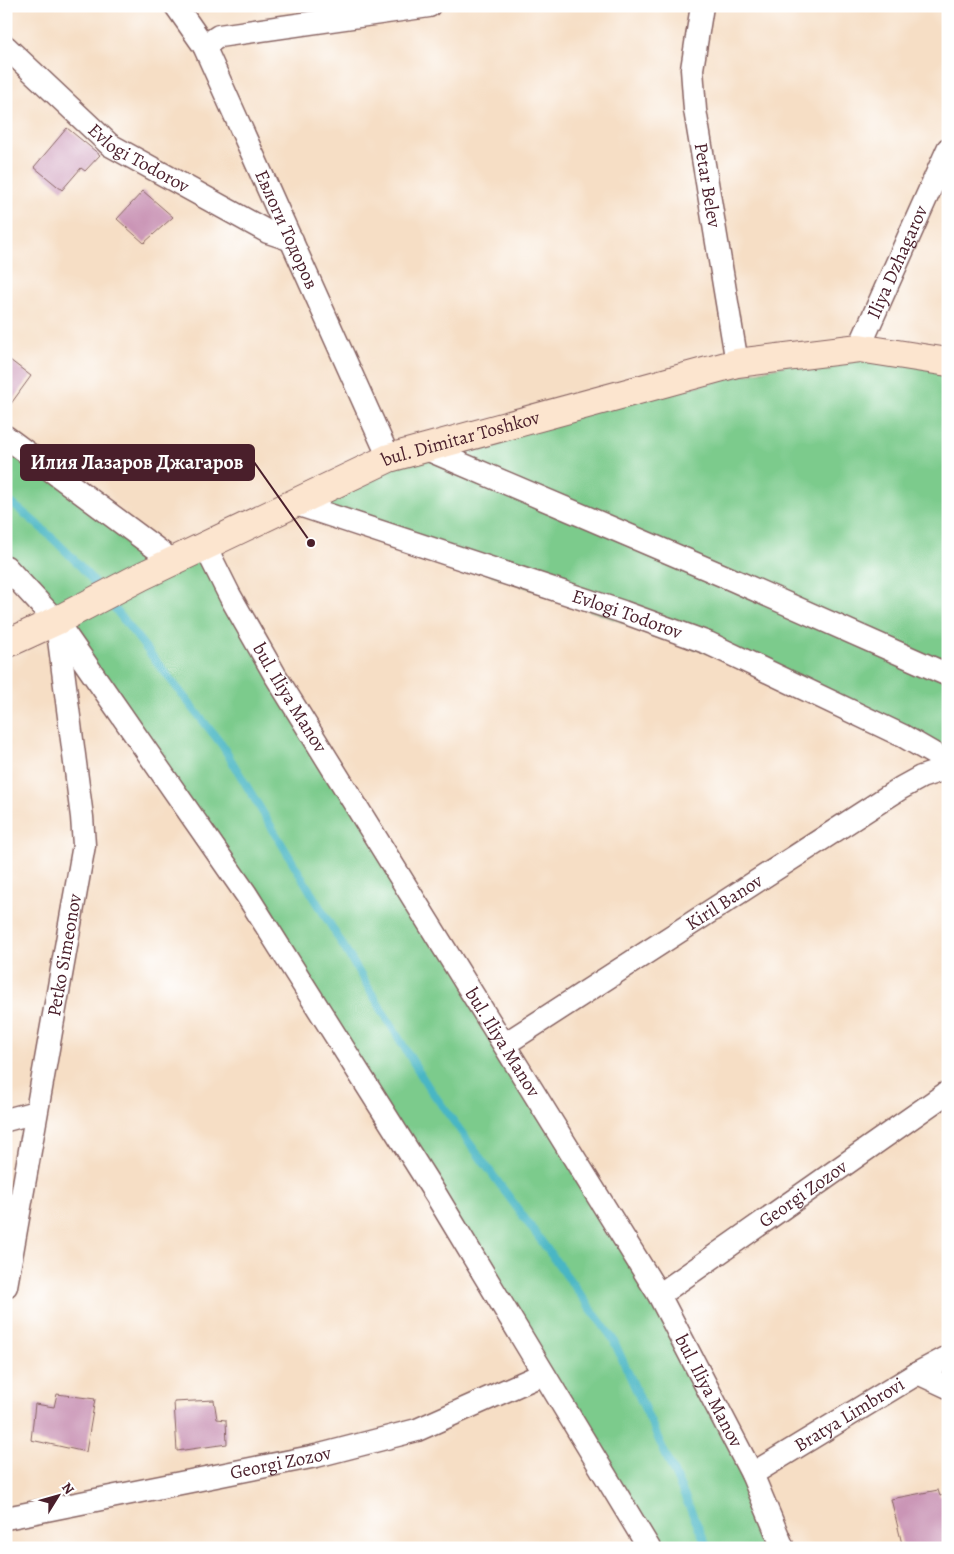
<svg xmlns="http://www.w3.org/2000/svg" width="954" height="1554" font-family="Alegreya,serif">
  <rect width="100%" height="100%" fill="#fff"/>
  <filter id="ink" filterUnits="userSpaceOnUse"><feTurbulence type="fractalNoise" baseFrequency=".02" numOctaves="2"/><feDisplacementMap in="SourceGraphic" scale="10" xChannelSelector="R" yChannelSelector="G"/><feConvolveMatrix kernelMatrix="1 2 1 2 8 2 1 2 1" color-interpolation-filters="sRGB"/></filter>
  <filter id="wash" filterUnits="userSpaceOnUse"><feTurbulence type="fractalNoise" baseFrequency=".0096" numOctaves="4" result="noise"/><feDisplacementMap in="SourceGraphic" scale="20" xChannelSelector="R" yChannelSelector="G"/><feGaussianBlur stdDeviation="1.12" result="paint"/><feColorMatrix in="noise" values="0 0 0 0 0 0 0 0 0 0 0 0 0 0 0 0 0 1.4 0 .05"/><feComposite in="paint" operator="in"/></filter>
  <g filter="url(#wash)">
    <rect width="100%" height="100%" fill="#f6dec5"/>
    <path fill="#7bcb8c" stroke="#62755c" d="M859,348L948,362V762L804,688L293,503L389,458Z
      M6,437L173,561L205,546L659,1295L783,1548H649L246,894L6,567Z"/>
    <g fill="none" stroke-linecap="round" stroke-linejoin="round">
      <path stroke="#49b6c4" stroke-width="8" d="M6,499C38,523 77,559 101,591
        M108,600L222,745L427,1085L613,1339L708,1548"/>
    </g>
    <g id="blocks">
      <path fill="#ca95b6" d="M67,128L100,155L85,171L81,168L62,190L34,167Z
        M143,191L173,217L144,243L117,219Z
        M6,357L31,376L10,405L6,403Z
        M57,1394L95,1399L86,1452L31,1440L35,1404L54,1407Z
        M214,1400L217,1419L226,1420L227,1444L177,1451L174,1402Z
        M938,1490L940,1496L948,1494V1548H903L891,1499Z"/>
    </g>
  </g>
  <g filter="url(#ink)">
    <use href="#blocks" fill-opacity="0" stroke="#866261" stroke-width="1"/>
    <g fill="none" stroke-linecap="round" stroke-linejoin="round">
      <defs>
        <g id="street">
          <path id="s1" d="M176,6L204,46L389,458"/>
          <path id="s2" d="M702,6L692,69L695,110L737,363"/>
          <path d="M204,46L219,36L429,6"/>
          <path id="s3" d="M6,47L110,145L268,232L292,240"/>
          <path id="s4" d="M859,348L948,149"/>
          <path d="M6,437L173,561"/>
          <path d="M424,448L724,576L948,675"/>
          <path id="s5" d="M293,503L623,612L708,643L903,736L948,762"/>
          <path id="s6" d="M205,546L230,596L275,675L659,1295L752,1474L783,1548"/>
          <path d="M6,567L56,621L246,894L436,1195L649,1548"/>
          <path id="s7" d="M505,1044L901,788L921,777L948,768"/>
          <path d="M6,1120L36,1112"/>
          <path id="s8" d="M6,1286L84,845L82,817L57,624"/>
          <path id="s9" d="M659,1295L948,1092"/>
          <path d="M918,1373L948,1387"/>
          <path id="s10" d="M752,1474L918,1373L948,1357"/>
          <path id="s11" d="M6,1518L316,1456L417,1430L543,1374"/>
        </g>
        <g id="secondary">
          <path id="s12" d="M6,644L56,621L142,576L389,458L737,363L859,348L948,362"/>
        </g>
      </defs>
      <use href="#street" stroke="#866261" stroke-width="25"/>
      <use href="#secondary" stroke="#866261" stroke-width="30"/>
      <use href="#street" stroke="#fff" stroke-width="22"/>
      <use href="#secondary" stroke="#fce5cf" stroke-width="28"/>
    </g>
  </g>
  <g text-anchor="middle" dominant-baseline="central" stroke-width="4.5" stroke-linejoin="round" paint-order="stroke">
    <g font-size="19" fill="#4a1f2b" stroke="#fff">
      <text stroke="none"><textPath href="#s3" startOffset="174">Evlogi Todorov</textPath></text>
      <text stroke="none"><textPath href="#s2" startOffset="181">Petar Belev</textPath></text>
      <text stroke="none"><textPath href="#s1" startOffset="250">Евлоги Тодоров</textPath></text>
      <text stroke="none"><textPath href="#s4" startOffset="94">Iliya Dzhagarov</textPath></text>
      <text stroke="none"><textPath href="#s12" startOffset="500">bul. Dimitar Toshkov</textPath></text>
      <text stroke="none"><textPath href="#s5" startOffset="352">Evlogi Todorov</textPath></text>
      <text stroke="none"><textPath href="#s6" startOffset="174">bul. Iliya Manov</textPath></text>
      <text stroke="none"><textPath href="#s7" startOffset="261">Kiril Banov</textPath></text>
      <text stroke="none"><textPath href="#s8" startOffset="336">Petko Simeonov</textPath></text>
      <text stroke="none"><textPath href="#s6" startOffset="579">bul. Iliya Manov</textPath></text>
      <text stroke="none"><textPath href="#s9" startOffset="176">Georgi Zozov</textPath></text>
      <text stroke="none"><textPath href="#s6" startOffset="984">bul. Iliya Manov</textPath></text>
      <text stroke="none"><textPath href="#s10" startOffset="114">Bratya Limbrovi</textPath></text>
      <text stroke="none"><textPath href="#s11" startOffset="280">Georgi Zozov</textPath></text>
    </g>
  </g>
  <path fill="none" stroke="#4a1f2b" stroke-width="2" d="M311 543L254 462"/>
  <circle fill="#4a1f2b" stroke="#fff" stroke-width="2" cx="311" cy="543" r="5"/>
  <rect fill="#4a1f2b" stroke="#4a1f2b" stroke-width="2" x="21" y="445" width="233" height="35" rx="5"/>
  <g font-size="20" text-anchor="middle" font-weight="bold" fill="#fff">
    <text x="137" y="469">Илия Лазаров Джагаров</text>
  </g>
  <rect width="954" height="1554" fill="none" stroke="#fff" stroke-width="25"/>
  <g transform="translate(58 1496) rotate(53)" stroke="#ffffff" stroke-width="4" paint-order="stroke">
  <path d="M0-4L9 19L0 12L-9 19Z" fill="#4a1f2b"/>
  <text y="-8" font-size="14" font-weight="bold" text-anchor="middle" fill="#4a1f2b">N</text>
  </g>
</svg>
